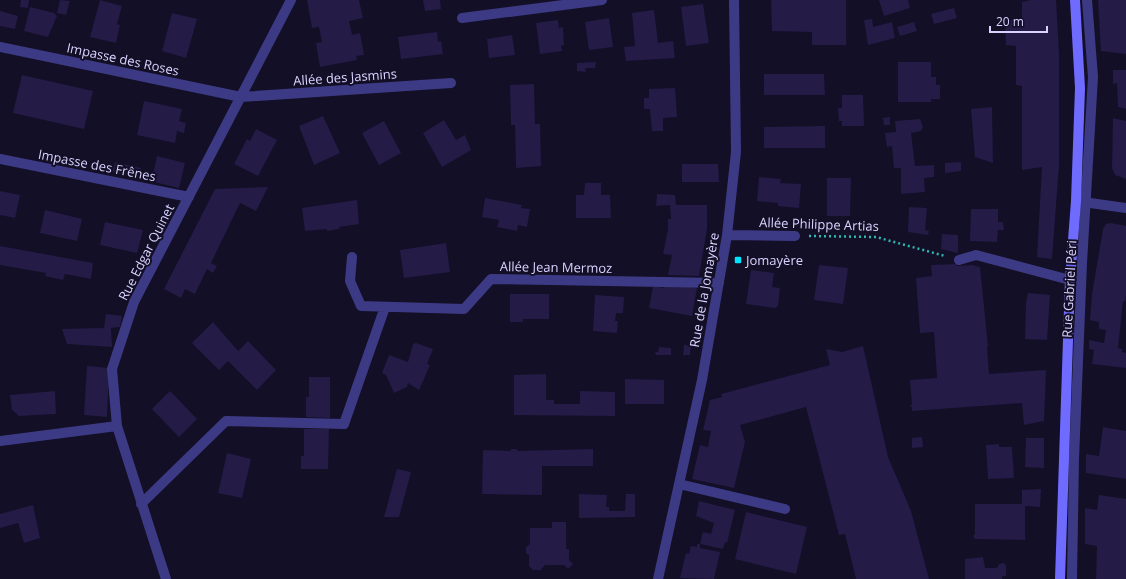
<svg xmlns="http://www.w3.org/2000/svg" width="1126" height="579" font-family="'Open Sans',sans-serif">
  <rect width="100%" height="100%" fill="#130f26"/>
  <path fill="#241b47" d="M21,0H29L28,8L20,7Z
    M60,0L70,1L66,15L57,13Z
    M100,0L122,6L117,24L120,25L116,43L90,37Z
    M307,0H359L363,18L349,21L352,35L360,33L364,55L356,56L357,60L320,67L316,43L322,42L319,27L312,28Z
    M423,0H440L441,9L425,11Z
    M771,0H846V45H812V32L772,31Z
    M879,0H908L910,8L884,16Z
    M1031,0H1056L1059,54V165L1052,259L1037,257L1042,167L1022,170V86L1016,85V46L1006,45L1005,20L1022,19V2Z
    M1098,0H1126V54L1101,51Z
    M703,4L709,43L686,46L681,7Z
    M30,7L54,13L57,16L48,37L24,31Z
    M954,8L957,18L934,24L931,14Z
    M654,10L658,43L673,41L675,58L626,61L624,47L635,46L632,13Z
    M0,11L18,16L15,29L0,26Z
    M172,13L197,19L186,58L162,51Z
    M609,18L613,47L589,50L585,22Z
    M872,19L873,27L892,22L895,38L868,45L864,20Z
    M558,20L559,28L563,27L564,45L561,46L562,51L540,54L536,23Z
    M914,22L917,31L900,36L897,27Z
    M437,32L438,42L441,41L443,54L401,59L398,37Z
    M512,35L515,55L489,58L487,39Z
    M596,62L595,68H585L586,72L577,71V63Z
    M898,62H931V77H936V85H940V99H931V102H898Z
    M1113,70H1126V109L1118,107L1117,83L1113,84Z
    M764,74H824L825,95H764Z
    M22,75L93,91L84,129L13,113Z
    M534,84L535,124H540L541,166L516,168L515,125H511L510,85Z
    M675,88L677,117L663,118V131H652L650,109H644V98H649V89Z
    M842,95H863L864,126H842V121H839L838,108H842Z
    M144,101L182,109L179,121L186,123L184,133L177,131L175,143L137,135Z
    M992,107L993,163L975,157L971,109Z
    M323,116L340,153L314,165L299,126Z
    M890,117V125H884L883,118Z
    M1113,118L1126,121V179L1115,175L1112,168Z
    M920,119L923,127L921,131L911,133L915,166L934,165V177L924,178L925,192L901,194V168H894L892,146L887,147L885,133L896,132L895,121Z
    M444,120L456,140L465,135L471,150L442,167L423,133Z
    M384,121L401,153L379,165L362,133Z
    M825,126V148H764V127Z
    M256,129L277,140L258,176L234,164L247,139L250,141Z
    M157,156L185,163L179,188L112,172L115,162L141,168L140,172L153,175Z
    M961,162V171L945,173V163Z
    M682,164H718L719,182H682Z
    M759,177L781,179L780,183L801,184L799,208L778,206V203L757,201Z
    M827,178H851L850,216H827Z
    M585,183H601V195H610L611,218H576V195H584Z
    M268,187L256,211L240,203L211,263L217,266L213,273L207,269L195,294L185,289L181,298L164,289L215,189Z
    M0,191L20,195L15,218L0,215Z
    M657,194L675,195L676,205H707V229L699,276L668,275L672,255L663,254L668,229V219H671L670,205L656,206Z
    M485,198L522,205L521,208L530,209L527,227L518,225L517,231L497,227L499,220L482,217Z
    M357,200L359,224L339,227V229L327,231V229L305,231L302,208Z
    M909,207L927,208L925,230L929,231L928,235L908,232Z
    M971,209H998V222H1003L1004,230H998L997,242L970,241Z
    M45,210L82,219L77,241L40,233Z
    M105,222L143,230L137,253L100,245Z
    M1111,223L1126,226V295L1125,302L1123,301L1118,348L1122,349V352L1126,353V368L1092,364L1094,350L1089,349V340L1104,343L1106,330L1099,329V322L1090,320L1092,294L1103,229L1106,224Z
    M942,234L958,235V253L941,249Z
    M446,243L450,272L404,278L400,250Z
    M0,246L93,263L91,279L65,274L63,280L45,276L46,273L0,265Z
    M956,264L957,266L972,265L980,267L988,346L987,347L989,374L1046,370L1044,421L1024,425L1022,403L912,411V407H910L912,404L910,380L937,378L934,332L920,333L916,278L932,276L931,265Z
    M819,265L848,268L843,304L814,300Z
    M751,270L774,273L772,287L780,288L778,306L775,308L746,304Z
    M665,284H677L697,288L692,316L649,308L653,286L664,288Z
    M1028,293L1050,295L1047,340L1025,339L1026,303Z
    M510,294H549V319H523V322H510Z
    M595,295L624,297L623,313H616L615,321H618L617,333L593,331Z
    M106,314L122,316L120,327L111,328L112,347L67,344L62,329L104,328Z
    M213,322L238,351L248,341L276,370L257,390L228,361L219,370L192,343Z
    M416,343L433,349L427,364L430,365L419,390L408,383L407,387L394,393L386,375L382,373L389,355L408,362L413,344Z
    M684,345L691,346L690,355H683Z
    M863,346L888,457L911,511L929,579H856L845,534L839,535L806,407L740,425L745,442L734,488L692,479L700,445L708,447L711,431L703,430L710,400L722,397L721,394L830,365L826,349L842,352Z
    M659,347L671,348V355H656L655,352H658Z
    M87,366L109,368L107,417L84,415Z
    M546,374V400H554V404H580V391L615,392V416L514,415V375Z
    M309,377H330V418L306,417V397H309Z
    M625,379L664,380V404H625Z
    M55,391L56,414L19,416L12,410L10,395Z
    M170,391L197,419L179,437L152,409Z
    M1103,427L1126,431V479L1086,473V454L1099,456Z
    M304,429H329L328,469H301V456H304Z
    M922,437L923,447L912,448V438Z
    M1026,438H1044V468L1025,467Z
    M999,444V447H1012L1014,478L988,479L986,445Z
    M511,449H517V451L593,449V466H542V495L482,494L483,450L511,451Z
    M227,453L251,459L242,498L218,493Z
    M397,469L411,472L399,517H384Z
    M1041,489L1040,507L1025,506V540L975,539L973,536L975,534V504H1022V490Z
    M579,494L607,495L606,507H609V511H625L626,494H635V517L579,518Z
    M1099,495L1126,499V579H1096L1097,546L1085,544V508L1097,510Z
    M699,501L735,510L727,543L725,542L723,549L700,544L703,532L711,534L714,523L696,516Z
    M33,505L40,538L24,543L18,523L0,528V514Z
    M746,512L807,527L796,574L735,559Z
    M552,522H566V549H569V560L573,564L568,569L564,565H545L541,570H533L529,566V555L526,553V547L530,544V528H552Z
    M697,544H700V548L720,552L714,579L680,578L686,553L689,554L691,546L697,547Z
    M983,557L985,568H997L999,564L1004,563L1006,566V576H1002V579H965V559Z"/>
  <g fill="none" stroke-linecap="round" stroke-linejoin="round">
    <path stroke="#2fb8b0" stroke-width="2.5" stroke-dasharray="2 3" stroke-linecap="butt" d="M809,236L876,237L945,256"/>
    <path stroke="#3d3a85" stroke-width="10" d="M1072,579L1074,459L1082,263L1093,77L1087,0"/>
    <path stroke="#3d3a85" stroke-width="10" d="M462,18L602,0
      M0,47L241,97L451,83
      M0,159L189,197
      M1076,201L1126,208
      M727,235L795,236
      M352,257L350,281L361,306L464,309L491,279L719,283
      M959,260L976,255L1070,280
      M0,441L117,426
      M679,484L785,509
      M141,504L226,421L344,424L385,307
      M166,579L117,426L112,369L134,302L291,0
      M658,579L702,380L727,235L736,152L734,0"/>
    <path stroke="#6f6bff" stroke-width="10" d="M1060,579L1070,280L1076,201L1080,88L1075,0"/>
  </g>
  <rect fill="#00e5ff" stroke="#130f26" stroke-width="1.5" x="734" y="256" width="8" height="8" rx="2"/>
  <g text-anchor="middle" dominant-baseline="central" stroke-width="4" stroke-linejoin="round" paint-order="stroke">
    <g font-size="13" fill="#d9d4ff" stroke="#130f26">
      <text transform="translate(123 59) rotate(12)">Impasse des Roses</text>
      <text transform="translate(345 77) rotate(-4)">Allée des Jasmins</text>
      <text transform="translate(97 165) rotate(11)">Impasse des Frênes</text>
      <text transform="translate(819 224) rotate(2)">Allée Philippe Artias</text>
      <text transform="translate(146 252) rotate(-63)">Rue Edgar Quinet</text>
      <text transform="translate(556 267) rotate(1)">Allée Jean Mermoz</text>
      <text transform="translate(1069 289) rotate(-87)">Rue Gabriel Péri</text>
      <text transform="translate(704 290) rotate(-80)">Rue de la Jomayère</text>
    </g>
    <g font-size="13" fill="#d9d4ff" stroke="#130f26" text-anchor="start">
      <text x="746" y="260">Jomayère</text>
    </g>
  </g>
  <path d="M990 26v6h57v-6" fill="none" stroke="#d9d4ff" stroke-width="2"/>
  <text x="996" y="26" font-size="12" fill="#d9d4ff" stroke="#130f26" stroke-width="3" paint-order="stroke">20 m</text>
</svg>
